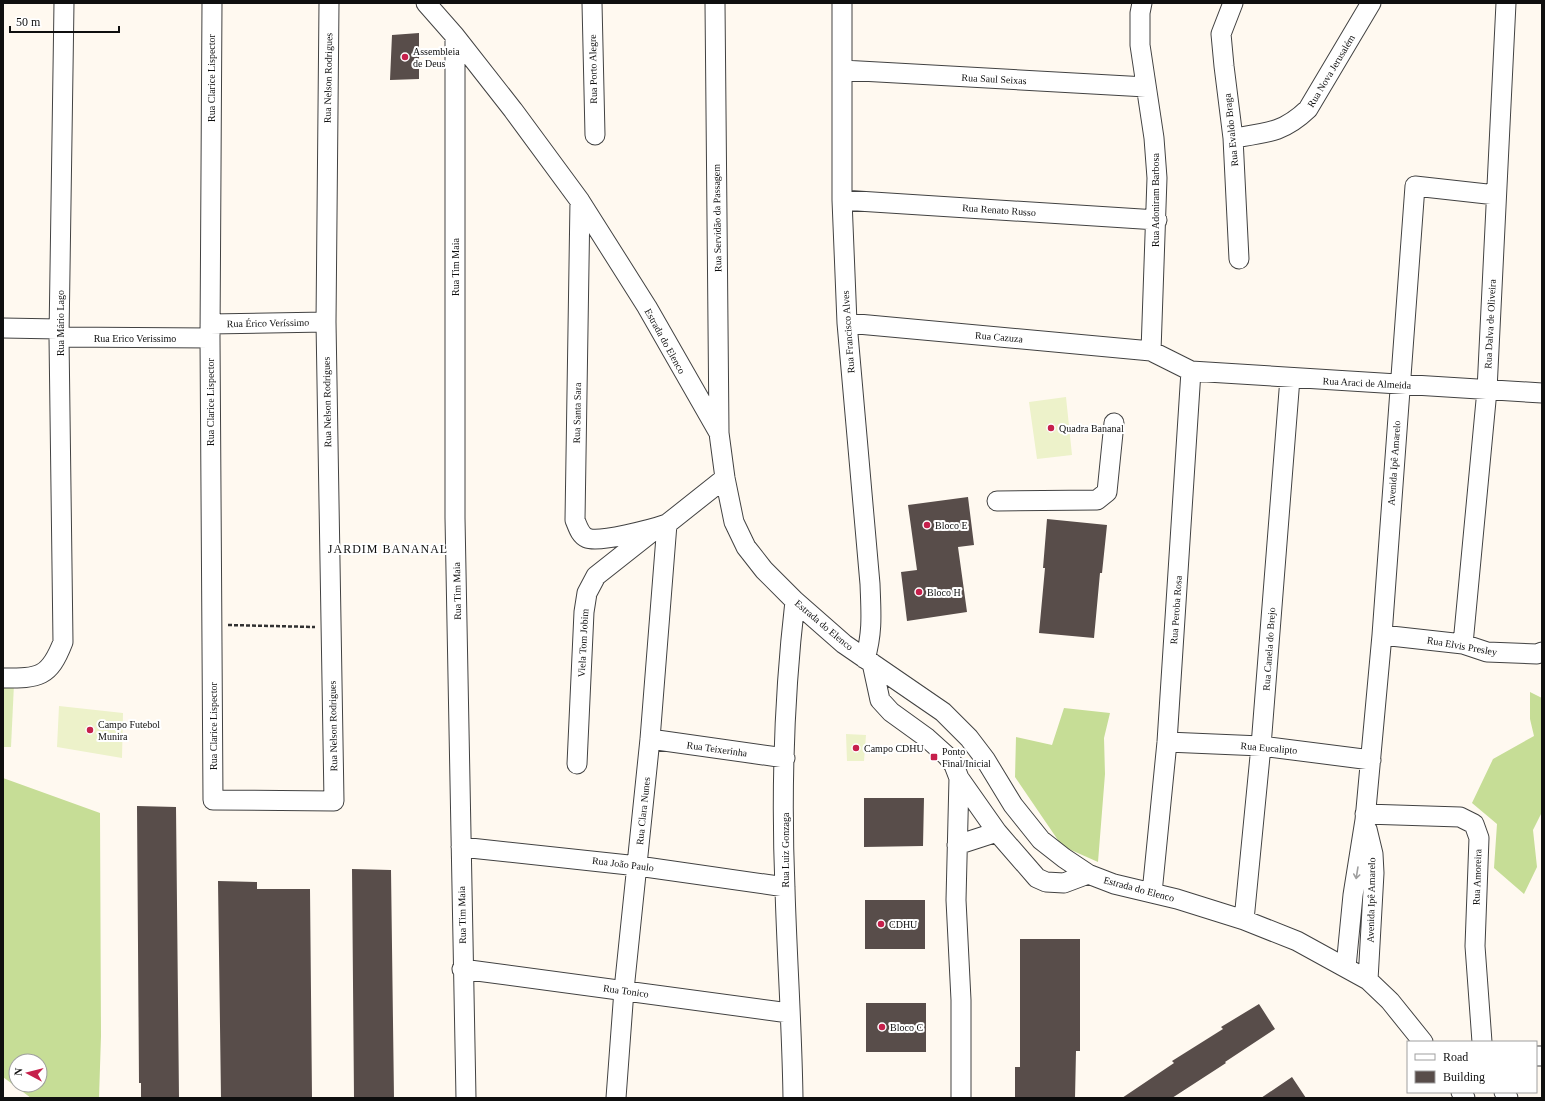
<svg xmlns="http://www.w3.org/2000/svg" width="1545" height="1101" font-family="Georgia,serif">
  <rect width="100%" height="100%" fill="#fff9f0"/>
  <path fill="#deecb8" d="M3,684H14L11,747H3Z"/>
  <path fill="#c6dd96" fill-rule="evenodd" d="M1530,692L1542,698V812L1533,830L1537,867L1524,894L1494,868L1497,824L1472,803L1493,759L1534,736L1530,719Z
    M1064,708L1110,713L1104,738L1105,774L1098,862L1062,846L1015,777L1016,737L1052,745Z
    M3,778L100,813L101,1036L99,1098H31L3,1077ZM16,1061H40V1085H16Z"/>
  <path fill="#edf2ca" d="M1066,397L1072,455L1037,459L1029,402Z
    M59,706L123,713L122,758L57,747Z
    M846,734L866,735L864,761H847Z"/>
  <path fill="#584d4a" d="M419,33V79L390,80L392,35Z
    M968,497L974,545L958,547L967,612L907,621L901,572L917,570L908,505Z
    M1047,519L1107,525L1102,573H1100L1094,638L1039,633L1045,568H1043Z
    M864,798H924L923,846L864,847Z
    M137,806L176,807L179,1098H141V1083H139Z
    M352,869L391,870L394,1098H354Z
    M218,881L257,882V889H310L312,1098H221Z
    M865,900H925V949H865Z
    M1020,939H1080V1051H1076L1075,1098H1015V1067H1020Z
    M866,1003H926V1052H866Z
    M1259,1004L1275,1029L1225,1062L1226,1063L1172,1098H1122L1174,1063L1172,1061L1223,1029L1221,1027Z
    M1292,1077L1306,1098H1261Z"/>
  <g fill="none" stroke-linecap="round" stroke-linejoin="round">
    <defs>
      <path id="minor" d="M212,3L210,338L213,800L334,801L326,322L329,3
        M426,3L455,36L513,110L580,201L647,307L719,433L725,478L734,522L746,547L764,570L795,601L844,644L943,712L969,738L985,759L1013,805L1041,840L1064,858L1088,874L1114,884L1177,899L1244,920L1297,941L1368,980L1390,1001L1423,1042
        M592,3L595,135
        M715,3L719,432
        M842,3V200L847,323L870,584C871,612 873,632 865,659
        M1142,3L1140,13V45L1154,138L1157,178L1151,351
        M1233,3L1221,34L1224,66L1233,138L1239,259
        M455,36V518L466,1098
        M842,70L1146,87
        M1233,138C1266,133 1283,133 1308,109L1371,3
        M842,200L1157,220
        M580,201L575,520C578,527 580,535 587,538C599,543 653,529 667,524L725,478
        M847,323L1151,351L1191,371L1167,742L1152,893
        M210,324L326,322
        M3,328L59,329
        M59,337L210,338
        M1191,371L1542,393
        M997,501L1097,500L1107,492L1114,423
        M1382,635L1463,644L1487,652L1537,654L1542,652
        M1463,644L1487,390L1506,3
        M872,663L880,700L891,712L927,738L947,756L954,765L959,778L997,832L1037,878L1046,882L1064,883L1088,874
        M3,678C39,678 49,678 63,642L59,337L64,3
        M650,739L785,758
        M1167,742L1261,746L1371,760
        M577,764L584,612L587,593L596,576L653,531
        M959,778L956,900L961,1000V1098
        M1365,814L1460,817L1474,824L1479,838L1475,946L1482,1042
        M1367,829L1373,854L1374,873L1368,980
        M957,845L997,832
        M461,847L638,866L785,887
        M1244,920L1261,746L1290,378
        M1346,967L1353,895L1365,820L1382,635L1415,186L1496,195
        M462,969L789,1013
        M1536,1056H1542
        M1461,1092L1465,1098
        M1504,1092L1508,1098
        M616,1098L624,990L650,739L667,524
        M793,1098C792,1028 787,959 785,889C781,793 784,696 795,601"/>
    </defs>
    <use href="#minor" stroke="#424242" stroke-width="21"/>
    <path stroke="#313131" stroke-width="2.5" stroke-dasharray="4 2" stroke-linecap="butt" d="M228,625L315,627"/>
    <use href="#minor" stroke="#fff" stroke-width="19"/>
  </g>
  <defs><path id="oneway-shaft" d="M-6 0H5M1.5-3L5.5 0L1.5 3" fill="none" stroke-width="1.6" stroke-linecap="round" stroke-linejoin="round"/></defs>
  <use stroke="#9f9f9f" href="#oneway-shaft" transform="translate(1357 873) rotate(99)"/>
  <g fill="#c6204c" stroke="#fff" stroke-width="1.5">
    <circle cx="405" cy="57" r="4"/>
    <circle cx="1051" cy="428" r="4"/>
    <circle cx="927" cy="525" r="4"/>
    <circle cx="919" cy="592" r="4"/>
    <circle cx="90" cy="730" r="4"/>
    <circle cx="856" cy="748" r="4"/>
    <rect x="930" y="753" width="8" height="8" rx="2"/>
    <circle cx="881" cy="924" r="4"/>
    <circle cx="882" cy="1027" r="4"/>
  </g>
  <g text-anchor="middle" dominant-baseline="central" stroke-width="4" stroke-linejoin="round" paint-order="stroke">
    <g font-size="10" fill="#0f0f0f" stroke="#fff" text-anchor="start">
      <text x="413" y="51">Assembleia<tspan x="413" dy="12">de Deus</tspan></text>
      <text x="1059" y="428">Quadra Bananal</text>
      <text x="935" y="525">Bloco E</text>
      <text x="927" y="592">Bloco H</text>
      <text x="98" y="724">Campo Futebol<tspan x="98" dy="12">Munira</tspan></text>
      <text x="864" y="748">Campo CDHU</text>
      <text x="942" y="751">Ponto<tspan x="942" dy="12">Final/Inicial</tspan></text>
      <text x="889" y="924">CDHU</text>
      <text x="890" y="1027">Bloco C</text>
    </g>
    <g font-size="10" fill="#0f0f0f" stroke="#fff">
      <text transform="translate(593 69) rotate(-91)">Rua Porto Alegre</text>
      <text transform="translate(1331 71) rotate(-59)">Rua Nova Jerusalém</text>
      <text transform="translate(211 78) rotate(-90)">Rua Clarice Lispector</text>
      <text transform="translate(328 78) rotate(-89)">Rua Nelson Rodrigues</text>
      <text transform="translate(994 79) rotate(3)">Rua Saul Seixas</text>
      <text transform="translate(1231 130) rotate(-96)">Rua Evaldo Braga</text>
      <text transform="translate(1155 200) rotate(-90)">Rua Adoniram Barbosa</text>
      <text transform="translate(999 210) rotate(4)">Rua Renato Russo</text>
      <text transform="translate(717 218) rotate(-91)">Rua Servidão da Passagem</text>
      <text transform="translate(455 267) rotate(-90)">Rua Tim Maia</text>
      <text transform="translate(60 323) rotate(-90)">Rua Mário Lago</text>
      <text transform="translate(268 323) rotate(-1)">Rua Érico Veríssimo</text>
      <text transform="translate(1490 324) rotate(-87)">Rua Dalva de Oliveira</text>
      <text transform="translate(848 332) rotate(-94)">Rua Francisco Alves</text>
      <text transform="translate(999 337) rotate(5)">Rua Cazuza</text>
      <text x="135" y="338">Rua Erico Verissimo</text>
      <text transform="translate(665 341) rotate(61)">Estrada do Elenco</text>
      <text transform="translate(1367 383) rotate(3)">Rua Araci de Almeida</text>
      <text transform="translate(210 402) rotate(-90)">Rua Clarice Lispector</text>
      <text transform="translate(327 402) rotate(-91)">Rua Nelson Rodrigues</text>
      <text transform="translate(577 413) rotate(-89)">Rua Santa Sara</text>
      <text transform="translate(1394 463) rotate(-86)">Avenida Ipê Amarelo</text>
      <text transform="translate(457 591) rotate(-91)">Rua Tim Maia</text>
      <text transform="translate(1176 610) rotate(-86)">Rua Peroba Rosa</text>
      <text transform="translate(824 625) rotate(40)">Estrada do Elenco</text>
      <text transform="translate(583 643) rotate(-87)">Viela Tom Jobim</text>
      <text transform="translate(1462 646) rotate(10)">Rua Elvis Presley</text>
      <text transform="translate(1269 649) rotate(-86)">Rua Canela do Brejo</text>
      <text transform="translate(213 726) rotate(-90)">Rua Clarice Lispector</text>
      <text transform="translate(333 726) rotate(-91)">Rua Nelson Rodrigues</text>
      <text transform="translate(1269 748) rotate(5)">Rua Eucalipto</text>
      <text transform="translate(717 749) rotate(8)">Rua Teixerinha</text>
      <text transform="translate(643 811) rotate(-84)">Rua Clara Nunes</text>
      <text transform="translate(785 850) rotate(-90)">Rua Luiz Gonzaga</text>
      <text transform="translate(623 864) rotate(7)">Rua João Paulo</text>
      <text transform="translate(1477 877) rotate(-88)">Rua Amoreira</text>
      <text transform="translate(1139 889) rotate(15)">Estrada do Elenco</text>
      <text transform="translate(1371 900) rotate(-89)">Avenida Ipê Amarelo</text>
      <text transform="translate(462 915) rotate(-91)">Rua Tim Maia</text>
      <text transform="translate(626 991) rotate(8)">Rua Tonico</text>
    </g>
    <g font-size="12" letter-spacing="1" fill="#0f0f0f" stroke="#fff">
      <text x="388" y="549">JARDIM BANANAL</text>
    </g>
  </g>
  <rect width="1545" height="1101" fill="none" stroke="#0f0f0f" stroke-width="8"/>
  <rect x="1407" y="1041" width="130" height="52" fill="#ffffff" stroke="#9f9f9f"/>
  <rect x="1415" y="1054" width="20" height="6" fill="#ffffff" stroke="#9f9f9f"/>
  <text x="1443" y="1061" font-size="12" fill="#0f0f0f">Road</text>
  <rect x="1415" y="1071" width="20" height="12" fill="#584d4a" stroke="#9f9f9f"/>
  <text x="1443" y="1081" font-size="12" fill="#0f0f0f">Building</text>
  <g transform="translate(28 1073) rotate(277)"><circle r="19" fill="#ffffff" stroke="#9f9f9f"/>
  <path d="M0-3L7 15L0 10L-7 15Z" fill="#c6204c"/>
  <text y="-6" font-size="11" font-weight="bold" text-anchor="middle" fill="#0f0f0f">N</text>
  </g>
  <path d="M10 26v6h109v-6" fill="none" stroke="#0f0f0f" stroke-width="2"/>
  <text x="16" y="26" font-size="12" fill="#0f0f0f" stroke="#ffffff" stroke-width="3" paint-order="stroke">50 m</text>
</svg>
